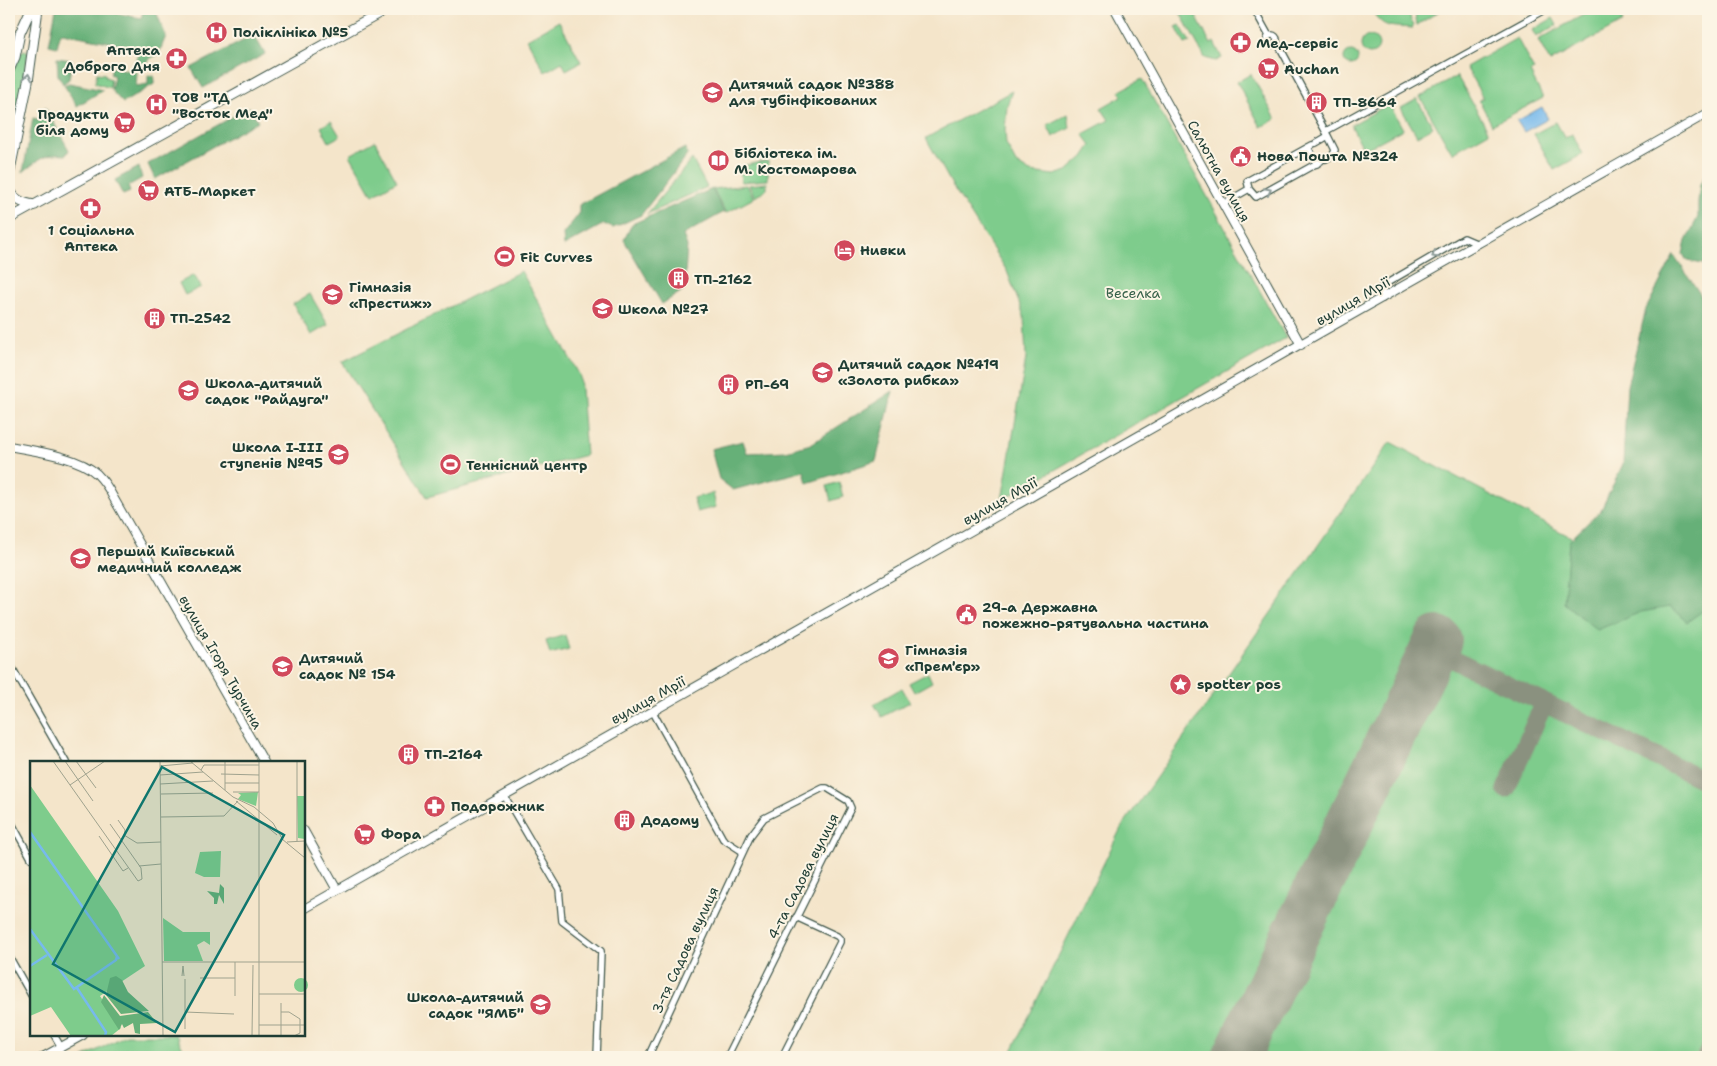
<svg xmlns="http://www.w3.org/2000/svg" width="1717" height="1066" font-family="'Shantell Sans',sans-serif">
  <rect width="100%" height="100%" fill="#fcf5e5"/>
  <filter id="ink" filterUnits="userSpaceOnUse"><feTurbulence type="fractalNoise" baseFrequency=".02" numOctaves="2"/><feDisplacementMap in="SourceGraphic" scale="10" xChannelSelector="R" yChannelSelector="G"/><feConvolveMatrix kernelMatrix="1 2 1 2 8 2 1 2 1" color-interpolation-filters="sRGB"/></filter>
  <filter id="wash" filterUnits="userSpaceOnUse"><feTurbulence type="fractalNoise" baseFrequency=".0096" numOctaves="4" result="noise"/><feDisplacementMap in="SourceGraphic" scale="20" xChannelSelector="R" yChannelSelector="G"/><feGaussianBlur stdDeviation="1.12" result="paint"/><feColorMatrix in="noise" values="0 0 0 0 0 0 0 0 0 0 0 0 0 0 0 0 0 1.4 0 .05"/><feComposite in="paint" operator="in"/></filter>
  <g filter="url(#wash)">
    <rect width="100%" height="100%" fill="#f4e5ca"/>
    <path fill="#7ecc8c" stroke="#4e8460" d="M1178,9H1192L1211,44L1214,42L1222,58L1216,61L1205,58Z
      M1371,9H1408V14L1410,15L1411,21L1414,25L1412,27L1413,28C1391,26 1383,30 1371,9Z
      M1414,9H1441V10L1417,25Z
      M1594,9H1616L1623,22L1550,62L1538,40Z
      M1553,18L1557,25L1536,37L1532,30Z
      M559,21L581,62L566,70L562,62L545,72L527,39Z
      M1180,25L1190,42L1185,44L1176,27Z
      M1361 45a9 9 0 1 1 18 0a9 9 0 1 1-18 0Z
      M1517,38L1534,70L1530,72L1543,98L1492,125L1479,100L1483,98L1466,67Z
      M25,50L28,52V55L18,111L9,103V79L22,51Z
      M1344 58a7 7 0 1 1 14 0a7 7 0 1 1-14 0Z
      M97,73L105,74V77L111,79L110,88L95,83Z
      M1251,74L1276,119L1261,127L1237,82Z
      M1457,76L1489,132L1452,153L1420,97Z
      M1142,79L1286,338L1002,500L1026,358L1024,316L1007,271L952,185L926,138L1012,91L1007,106L1005,130L1006,144L1016,163L1030,172L1054,175L1067,171L1083,157L1091,145L1083,134L1109,120L1101,108L1122,96L1120,91Z
      M1417,99L1433,127L1417,136L1401,108Z
      M1389,104L1403,129L1364,150L1351,125Z
      M1068,114L1070,128L1053,137L1047,125Z
      M331,121L340,136L329,142L321,127Z
      M1556,122L1565,138L1572,134L1583,154L1554,170L1534,134Z
      M375,141L397,181L373,195L350,155Z
      M692,159L707,187L647,214Z
      M768,161V180L741,182L740,166Z
      M767,183V189L755,197L749,185Z
      M747,185L754,198L726,213L713,189Z
      M521,271L580,376L586,455L427,497L342,362Z
      M194,275L201,287L185,295L179,283Z
      M310,294L328,325L311,335L293,304Z
      M1390,442L1708,609V1057H1009L1121,828Z
      M839,482L843,497L831,501L827,486Z
      M713,493L716,507L697,512L693,498Z
      M565,635L569,649L550,654L546,641Z
      M928,673L932,682L914,692L909,683Z
      M902,688L910,702L882,717L874,704Z
      M126,1035H176L187,1057H84Z"/>
    <path fill="#66b078" stroke="#427656" d="M9,9H15L9,44Z
      M56,9H96L141,18L144,9H155L166,36L159,53L148,60L147,68L135,67L139,48L63,33L60,34L57,47L49,45Z
      M254,35L265,54L203,88L191,68Z
      M57,58L72,60L69,79L63,84L58,75Z
      M112,67L137,72L136,86L148,84V75L154,76V84L123,103L111,90L114,76L110,74Z
      M69,83L103,90L77,106L64,85Z
      M45,107L69,150L66,155C44,153 40,159 23,172L33,118L42,120Z
      M250,107L258,121L155,179L148,164Z
      M685,148L688,154L641,215L613,228L604,224L564,246L563,234L579,214V205Z
      M139,167L142,178L128,186L130,192L123,195L115,180Z
      M1708,170V272L1703,264L1687,261L1683,254L1686,241L1698,217V202L1700,184Z
      M712,189L724,212L683,235L687,246L684,290L662,304L624,240L632,224Z
      M1674,255L1708,306V607L1687,622L1670,607L1641,612L1597,630L1564,603L1569,541L1601,510L1623,464L1627,386L1646,309Z
      M893,391L876,461L807,483L804,471L733,490L719,479L711,449L743,441L747,453L786,451L811,444Z"/>
    <path fill="#77baed" stroke="#4b7c90" d="M1542,107L1548,119L1524,132L1517,121Z"/>
    <g fill="none" stroke-linecap="round" stroke-linejoin="round">
      <path stroke="#8a917f" stroke-width="19" d="M1424,670C1432,657 1441,654 1455,660L1708,782
        M1506,789L1544,703
        M1706,1057L1708,1053"/>
      <path stroke="#8a917f" stroke-width="48" d="M1236,1057L1438,640"/>
    </g>
  </g>
  <g filter="url(#ink)">
    <g fill="none" stroke-linecap="round" stroke-linejoin="round">
      <defs>
        <path id="minor" d="M1254,9L1269,36
          M1267 40a5 5 0 1 1 10 0a5 5 0 1 1-10 0Z
          M1277,42L1328,136
          M1326,131L1547,9
          M1316,143L1328,136L1335,150L1333,155L1326,159
          M1312,145L1247,181L1249,189L1256,197L1321,161
          M1308,147L1317,164
          M1223,204L1249,189
          M1382,299V286L1464,238L1478,244
          M9,662L66,762
          M653,712L723,839L743,852
          M504,795L559,889L562,921L601,951L597,1057
          M9,818L31,858
          M9,956L31,995
          M54,1035L61,1047
          M648,1057L751,835L764,818L823,788H827L848,801L851,808L727,1057
          M782,1057L840,942V939L837,936L796,917"/>
        <path id="tertiary" d="M1115,9L1301,345
          M9,446C34,451 78,456 97,474C104,481 109,489 113,497L264,762
          M304,831L337,890
          M304,909L1708,113
          M43,1057L83,1035"/>
        <path id="secondary" d="M9,70L15,57L20,33L31,9
          M9,110L15,122L16,131
          M9,175L28,82L38,9
          M9,187C13,200 22,203 35,205
          M9,219L388,9"/>
      </defs>
      <use href="#minor" stroke="#3f564a" stroke-width="8"/>
      <use href="#tertiary" stroke="#3f564a" stroke-width="10"/>
      <use href="#secondary" stroke="#3f564a" stroke-width="11"/>
      <use href="#minor" stroke="#fff" stroke-width="5.5"/>
      <use href="#tertiary" stroke="#fff" stroke-width="8"/>
      <use href="#secondary" stroke="#fff" stroke-width="9"/>
    </g>
    <defs><path id="oneway-chevron" d="M-2-3.5L2.5 0L-2 3.5" fill="none" stroke-width="1.6" stroke-linecap="round" stroke-linejoin="round" transform="scale(1.25)"/></defs>
    <g stroke="#8f9e9a">
      <use href="#oneway-chevron" transform="translate(28 77) rotate(-81)"/>
      <use href="#oneway-chevron" transform="translate(1268 191) rotate(-28)"/>
      <use href="#oneway-chevron" transform="translate(1435 255) rotate(150)"/>
    </g>
  </g>
  <defs>
    <symbol id="hospital-disc" viewBox="-11 -11 22 22"><circle r="9.5" fill="#d1495b" stroke="#fcf5e5"/><path d="M-5-5h3v3.5h4V-5h3V5h-3V1.5h-4V5h-3Z" fill="#fff"/></symbol>
    <symbol id="pharmacy-disc" viewBox="-11 -11 22 22"><circle r="9.5" fill="#d1495b" stroke="#fcf5e5"/><path d="M-2-6h4v4h4v4h-4v4h-4v-4h-4v-4h4Z" fill="#fff"/></symbol>
    <symbol id="supermarket-disc" viewBox="-11 -11 22 22"><circle r="9.5" fill="#d1495b" stroke="#fcf5e5"/><path d="M-6-5.5h2.5l.6 2H6L4.5 2H-2.5L-4.4-4H-6ZM-1.5 3.2a1.3 1.3 0 1 0 .1 0ZM3 3.2a1.3 1.3 0 1 0 .1 0Z" fill="#fff"/></symbol>
    <symbol id="school-disc" viewBox="-11 -11 22 22"><circle r="9.5" fill="#d1495b" stroke="#fcf5e5"/><path d="M0-5L7-2L0 1L-7-2ZM-4 1L0 2.5L4 1V4Q0 6-4 4Z" fill="#fff"/></symbol>
    <symbol id="building-disc" viewBox="-11 -11 22 22"><circle r="9.5" fill="#d1495b" stroke="#fcf5e5"/><path d="M-4-6H4V6H1V3H-1V6H-4ZM-2.5-4.3h1.7v1.8h-1.7ZM.8-4.3h1.7v1.8H.8ZM-2.5-1h1.7V.8h-1.7ZM.8-1h1.7V.8H.8Z" fill="#fff"/></symbol>
    <symbol id="civic-disc" viewBox="-11 -11 22 22"><circle r="9.5" fill="#d1495b" stroke="#fcf5e5"/><path d="M-.6-6.5H3V-4.5H.6V-3L4-1V1h2V6H-6V1h2V-1L-.6-3ZM-1.2 2.5V6h2.4V2.5Z" fill="#fff"/></symbol>
    <symbol id="library-disc" viewBox="-11 -11 22 22"><circle r="9.5" fill="#d1495b" stroke="#fcf5e5"/><path d="M-6-4Q-3-5.5-.7-3.5V5Q-3 3-6 4ZM6-4Q3-5.5 .7-3.5V5Q3 3 6 4Z" fill="#fff"/></symbol>
    <symbol id="hotel-disc" viewBox="-11 -11 22 22"><circle r="9.5" fill="#d1495b" stroke="#fcf5e5"/><path d="M-6-4.5h1.5V1H6V5H4.5V3h-9V5H-6ZM-4 0a1.8 1.8 0 1 1 3.6 0ZM.5 0V-2.5h3Q6-2.5 6 0Z" fill="#fff"/></symbol>
    <symbol id="stadium-disc" viewBox="-11 -11 22 22"><circle r="9.5" fill="#d1495b" stroke="#fcf5e5"/><path d="M0-5a6.5 5 0 1 0 0 10a6.5 5 0 1 0 0-10ZM-3.5-1.8h7v3.6h-7Z" fill="#fff"/></symbol>
    <symbol id="university-disc" viewBox="-11 -11 22 22"><circle r="9.5" fill="#d1495b" stroke="#fcf5e5"/><path d="M0-5L7-2L0 1L-7-2ZM-4 1L0 2.5L4 1V4Q0 6-4 4Z" fill="#fff"/></symbol>
    <symbol id="sight-disc" viewBox="-11 -11 22 22"><circle r="9.5" fill="#d1495b" stroke="#fcf5e5"/><path d="M0-6L1.8-2.2L6-1.7L2.9 1.2L3.7 5.4L0 3.3L-3.7 5.4L-2.9 1.2L-6-1.7L-1.8-2.2Z" fill="#fff"/></symbol>
  </defs>
  <g fill-rule="evenodd">
    <use href="#hospital-disc" x="204" y="20" width="25" height="25"/>
    <use href="#pharmacy-disc" x="1228" y="30" width="25" height="25"/>
    <use href="#pharmacy-disc" x="164" y="46" width="25" height="25"/>
    <use href="#supermarket-disc" x="1256" y="56" width="25" height="25"/>
    <use href="#school-disc" x="700" y="80" width="25" height="25"/>
    <use href="#building-disc" x="1304" y="90" width="25" height="25"/>
    <use href="#hospital-disc" x="144" y="92" width="25" height="25"/>
    <use href="#supermarket-disc" x="112" y="110" width="25" height="25"/>
    <use href="#civic-disc" x="1228" y="144" width="25" height="25"/>
    <use href="#library-disc" x="706" y="148" width="25" height="25"/>
    <use href="#supermarket-disc" x="136" y="178" width="25" height="25"/>
    <use href="#pharmacy-disc" x="78" y="196" width="25" height="25"/>
    <use href="#hotel-disc" x="832" y="238" width="25" height="25"/>
    <use href="#stadium-disc" x="492" y="244" width="25" height="25"/>
    <use href="#building-disc" x="666" y="266" width="25" height="25"/>
    <use href="#school-disc" x="320" y="282" width="25" height="25"/>
    <use href="#school-disc" x="590" y="296" width="25" height="25"/>
    <use href="#building-disc" x="142" y="306" width="25" height="25"/>
    <use href="#school-disc" x="810" y="360" width="25" height="25"/>
    <use href="#building-disc" x="716" y="372" width="25" height="25"/>
    <use href="#school-disc" x="176" y="378" width="25" height="25"/>
    <use href="#school-disc" x="326" y="442" width="25" height="25"/>
    <use href="#stadium-disc" x="438" y="452" width="25" height="25"/>
    <use href="#university-disc" x="68" y="546" width="25" height="25"/>
    <use href="#civic-disc" x="954" y="602" width="25" height="25"/>
    <use href="#school-disc" x="876" y="646" width="25" height="25"/>
    <use href="#school-disc" x="270" y="654" width="25" height="25"/>
    <use href="#sight-disc" x="1168" y="672" width="25" height="25"/>
    <use href="#building-disc" x="396" y="742" width="25" height="25"/>
    <use href="#pharmacy-disc" x="422" y="794" width="25" height="25"/>
    <use href="#building-disc" x="612" y="808" width="25" height="25"/>
    <use href="#supermarket-disc" x="352" y="822" width="25" height="25"/>
    <use href="#school-disc" x="528" y="992" width="25" height="25"/>
  </g>
  <g text-anchor="middle" dominant-baseline="central" stroke-width="4" stroke-linejoin="round" paint-order="stroke">
    <g font-size="14" font-weight="bold" fill="#1f3d34" stroke="#fcf5e5" text-anchor="start">
      <text x="233" y="32">Поліклініка №5</text>
      <text x="1256" y="43">Мед-сервіс</text>
      <text x="160" y="50" text-anchor="end">Аптека<tspan x="160" dy="16">Доброго Дня</tspan></text>
      <text x="1284" y="69">Auchan</text>
      <text x="729" y="84">Дитячий садок №388<tspan x="729" dy="16">для тубінфікованих</tspan></text>
      <text x="172" y="97">ТОВ "ТД<tspan x="172" dy="16">"Восток Мед"</tspan></text>
      <text x="1333" y="102">ТП-8664</text>
      <text x="109" y="114" text-anchor="end">Продукти<tspan x="109" dy="16">біля дому</tspan></text>
      <text x="734" y="153">Бібліотека ім.<tspan x="734" dy="16">М. Костомарова</tspan></text>
      <text x="1257" y="156">Нова Пошта №324</text>
      <text x="164" y="191">АТБ-Маркет</text>
      <text x="91" y="230" text-anchor="middle">1 Соціальна<tspan x="91" dy="16">Аптека</tspan></text>
      <text x="860" y="250">Нивки</text>
      <text x="520" y="257">Fit Curves</text>
      <text x="694" y="279">ТП-2162</text>
      <text x="349" y="287">Гімназія<tspan x="349" dy="16">«Престиж»</tspan></text>
      <text x="618" y="309">Школа №27</text>
      <text x="170" y="318">ТП-2542</text>
      <text x="838" y="364">Дитячий садок №419<tspan x="838" dy="16">«Золота рибка»</tspan></text>
      <text x="205" y="383">Школа-дитячий<tspan x="205" dy="16">садок "Райдуга"</tspan></text>
      <text x="745" y="384">РП-69</text>
      <text x="323" y="447" text-anchor="end">Школа І-ІІІ<tspan x="323" dy="16">ступенів №95</tspan></text>
      <text x="466" y="465">Теннісний центр</text>
      <text x="97" y="551">Перший Київський<tspan x="97" dy="16">медичний колледж</tspan></text>
      <text x="982" y="607">29-а Державна<tspan x="982" dy="16">пожежно-рятувальна частина</tspan></text>
      <text x="905" y="650">Гімназія<tspan x="905" dy="16">«Прем'єр»</tspan></text>
      <text x="299" y="658">Дитячий<tspan x="299" dy="16">садок № 154</tspan></text>
      <text x="1197" y="684">spotter pos</text>
      <text x="424" y="754">ТП-2164</text>
      <text x="451" y="806">Подорожник</text>
      <text x="641" y="820">Додому</text>
      <text x="381" y="834">Фора</text>
      <text x="524" y="997" text-anchor="end">Школа-дитячий<tspan x="524" dy="16">садок "ЯМБ"</tspan></text>
    </g>
    <g font-size="14" fill="#1f3d34" stroke="#fcf5e5">
      <text transform="translate(1219 171) rotate(61)">Салютна вулиця</text>
      <text transform="translate(1353 301) rotate(-30)">вулиця Мрії</text>
      <text transform="translate(1000 501) rotate(-29)">вулиця Мрії</text>
      <text transform="translate(221 662) rotate(60)">вулиця Ігоря Турчина</text>
      <text transform="translate(648 700) rotate(-29)">вулиця Мрії</text>
      <text transform="translate(803 876) rotate(-63)">4-та Садова вулиця</text>
      <text transform="translate(685 950) rotate(-65)">3-тя Садова вулиця</text>
    </g>
    <g font-size="14" fill="#37614a" stroke="#fcf5e5">
      <text x="1133" y="293">Веселка</text>
    </g>
  </g>
  <g transform="translate(30 761)">
    <rect width="275" height="275" fill="#f4e5ca"/>
    <path d="M0,24L88,150L115,205L70,235L91,267L81,275H41L21,246L0,255ZM228,31L226,45L208,38L211,34L208,32ZM267,35H275V78L268,77ZM191,90L190,116H174L165,112L170,91ZM133,157L153,171H180V184L174,180L167,184L173,200H134ZM264 224a7 7 0 1 1 14 0a7 7 0 1 1-14 0Z" fill="#7ecc8c"/>
    <path d="M190,123L194,127V143L189,134L187,143H184V137L177,130L189,132ZM86,215L92,219L98,231L119,250L91,253L76,234L80,217ZM74,234L90,255L118,251L127,262L110,263V273L105,272L103,262L94,267L92,263L89,269L71,241Z" fill="#66b078"/>
    <path fill="none" stroke="#77baed" stroke-width="2.5" d="M0,71L89,198M0,168L44,228L86,199L87,195M0,205L17,194M47,227L76,271L75,275"/>
    <path fill="none" stroke="#9fa28e" stroke-width="1" d="M23,0L108,120L112,118L111,107L80,63M35,0L63,40M46,0L66,27M130,0L133,275M160,0L203,36L224,46L243,62L253,79M195,0V29M229,0V275M267,0V80M130,5L163,2M171,9L174,4H229M191,13L229,14M130,14L173,11M195,22H229M130,23L183,20M40,24L75,0M203,31H229M131,33L183,32M206,40L247,74M131,56L194,55L208,40M88,59L95,69L94,74L107,82L131,81M69,75L93,110L98,107M252,78L275,97M257,81L275,80M109,105L131,103M132,201H275M152,215L153,205L154,215M170,217H205M229,233H275M205,235V201M251,242V275M155,251L204,253M251,251H259L270,258V272L264,275M229,264H275M155,268V218M222,275L223,204"/>
    <path fill="#0f766e" fill-opacity="0.15" stroke="#0f766e" stroke-width="2.5" d="M132,6L254,74L145,271L23,203Z"/>
    <rect width="275" height="275" fill="none" stroke="#1f3d34" stroke-width="2.5"/>
  </g>
  <rect width="1717" height="1066" fill="none" stroke="#fcf5e5" stroke-width="30"/>
</svg>
